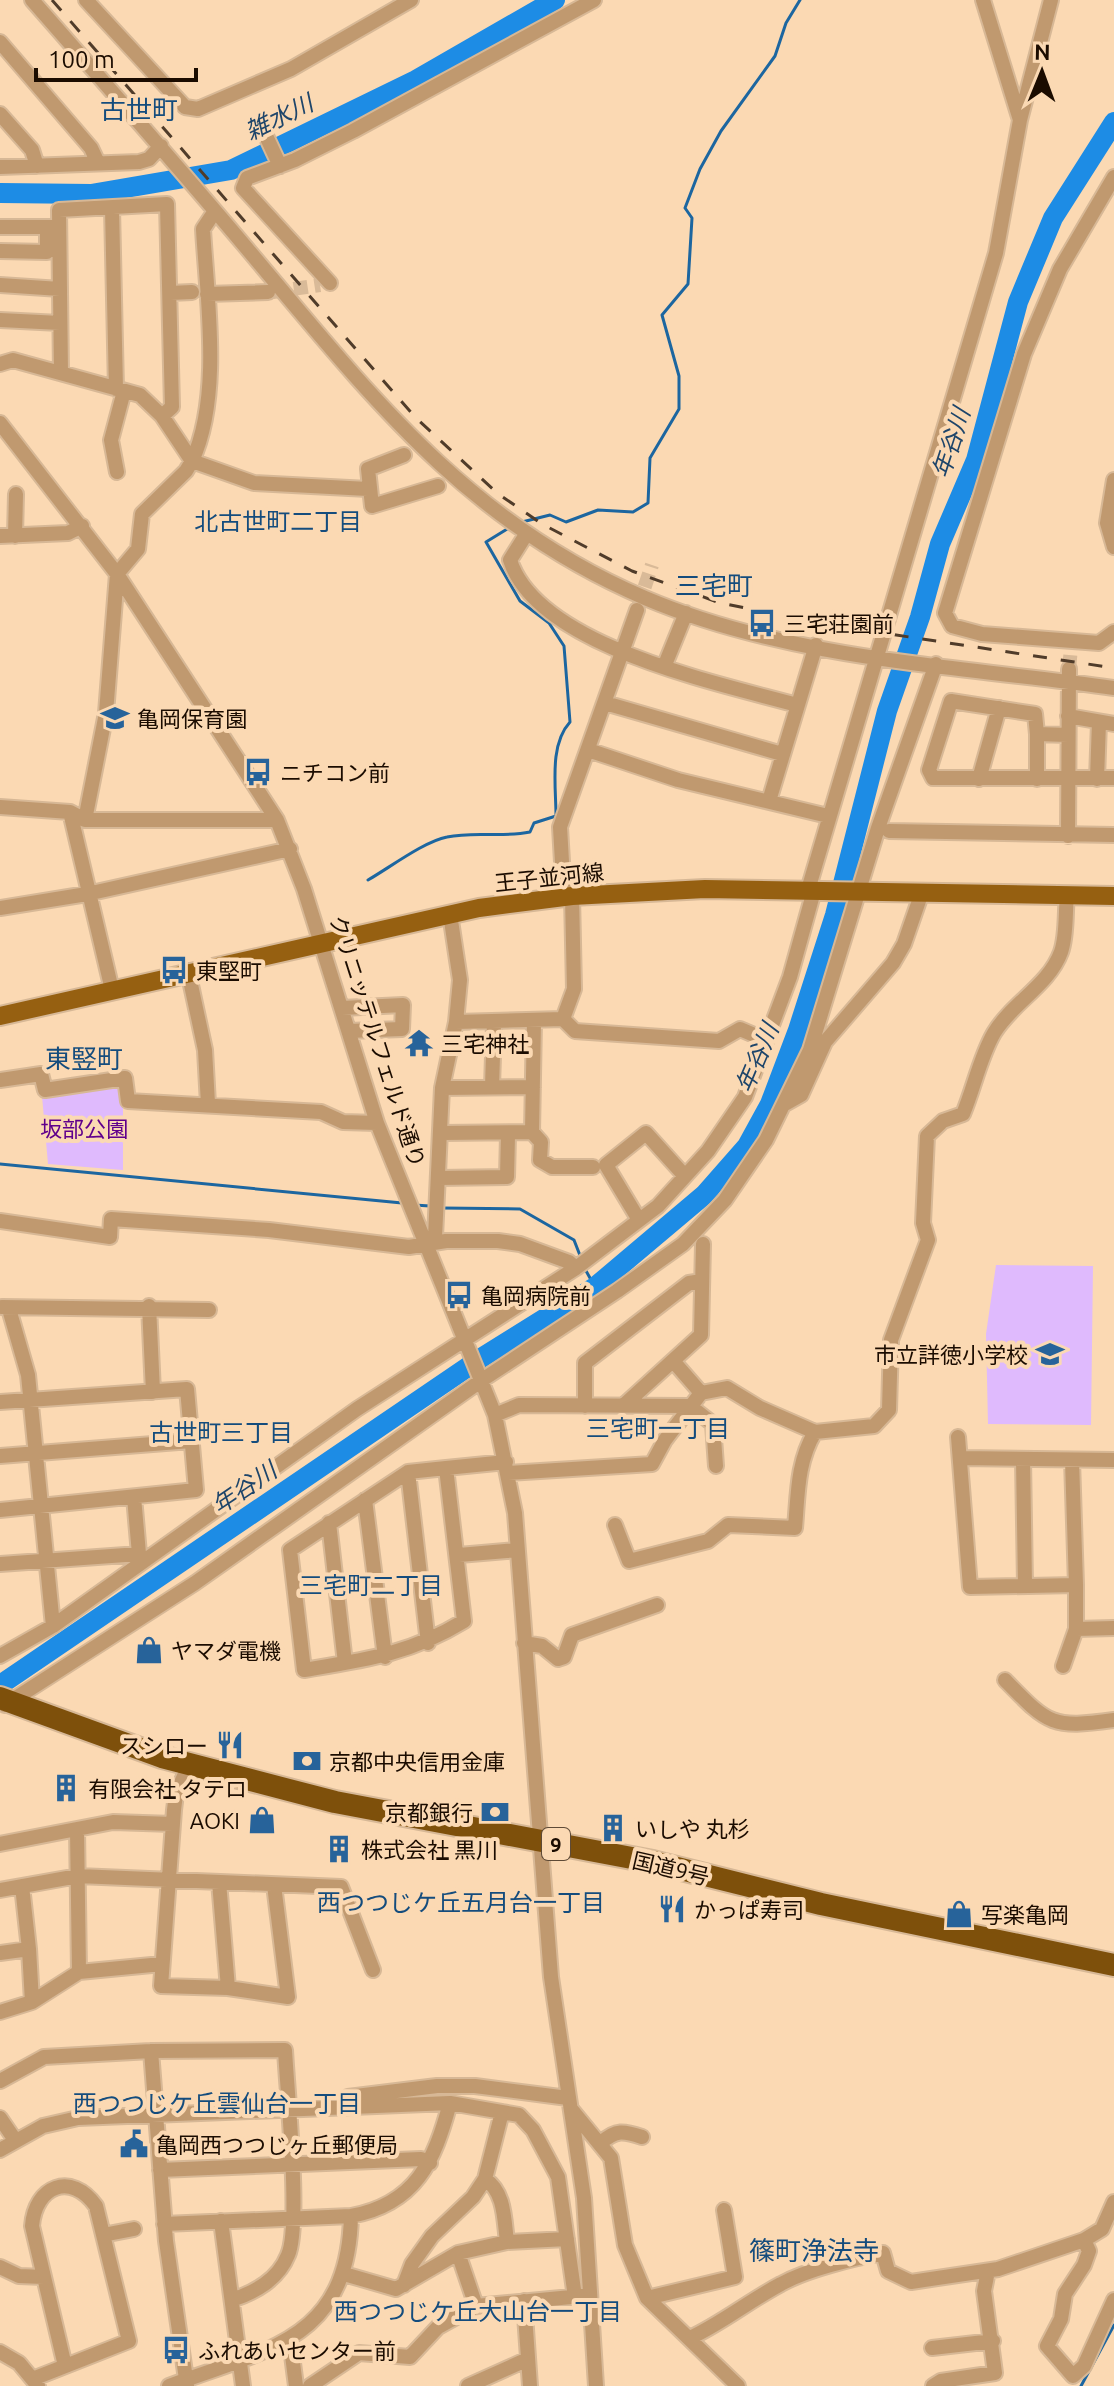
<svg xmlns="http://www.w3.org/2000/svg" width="1114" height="2386" font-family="Ubuntu,'Noto Sans JP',sans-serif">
  <rect width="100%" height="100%" fill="#fbd9b3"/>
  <path fill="#dfbafd" d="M117,1083L123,1086V1170L48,1164L42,1096Z
    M996,1265L1093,1266L1091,1425L988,1424L986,1334Z"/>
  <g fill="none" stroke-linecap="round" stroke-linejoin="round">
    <path stroke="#1c66a0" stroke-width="3" d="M522,522L550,515L566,522L598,510L633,512L648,503L650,458L679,409V376L662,315L688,284L692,218L685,208L700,169L721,131L775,56L786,23L800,0
      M368,880C389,868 425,841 447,837C475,831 502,838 530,832L534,823L556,816C556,786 549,745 570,722L564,646L549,623L520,601L486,542L512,526
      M0,1164L402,1203
      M414,1205L430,1206
      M442,1208L520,1209L574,1240L581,1258
      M585,1269L595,1287
      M1081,2386L1114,2325"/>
    <path stroke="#1d8ce5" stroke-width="20" d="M0,193L91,194L231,170L416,80L555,0
      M0,1685L478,1360L595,1287L704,1195L747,1146L770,1104L798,1030L835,915L887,711L920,617L940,544L976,460L1018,302L1053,218L1114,122"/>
    <path stroke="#d9ba98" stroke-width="14" stroke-dasharray="14 7" stroke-linecap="butt" d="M273,292L320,285
      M638,607L652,565
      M1069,669L1071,648"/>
    <defs>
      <path id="minor" d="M32,0C103,81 174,162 244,245C366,390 464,521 645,598C791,660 959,666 1114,688
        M86,0L185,107L198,109L291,69L411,0
        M0,42L91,148L98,163
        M0,114L32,150L37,166
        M1020,120L1051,0
        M260,123L280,166
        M0,167L139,162L149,159L161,146
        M1114,177L1060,269L1024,354L945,613L952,626L982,634L1099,643L1114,632
        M112,208L116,389
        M215,211L203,229C207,299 222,396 192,461L254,483L368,489
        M0,227H56
        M0,251L47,252V227
        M330,283L243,188L247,178L295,160L353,131L594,0
        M0,285L60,289
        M170,293L192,292
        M207,294L268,292
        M0,320L60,323
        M0,364L13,360L140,395L162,416L192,461L186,471L142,514L138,549L117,574L106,713L85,820
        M61,373L59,210L167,204L172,407L162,416
        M0,423L117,574L277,820L304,889L377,1123L495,1415L515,1513L551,1977L584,2198L596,2386
        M404,455L368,469L372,506L438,486
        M117,472L111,440L124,391
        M1114,480L1107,523L1114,547
        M527,533L510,560C537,646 718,683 797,705
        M0,536L68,533L82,526
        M15,536L16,494
        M664,667L686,613
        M605,703L782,754
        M1068,716L1114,724
        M1037,734L1035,714L951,701L929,770L933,778H1114
        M588,750L678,780L828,816
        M979,779L999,708
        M1037,779V734L1068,735
        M1097,779L1099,722
        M769,801L816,645
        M0,807L70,812L85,820H277
        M70,812L112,990
        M889,831L1114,835
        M1068,836L1069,669
        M564,897L560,827L637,610
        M0,908L87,894L290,849
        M188,971L205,1050L208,1104
        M342,1008L403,1005L402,1029L349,1031
        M563,1019L574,989L572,896
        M456,1022L563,1019L575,1031L719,1041L740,1029L766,1040
        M0,1080L41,1074L45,1090L125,1078L128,1101L321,1112L343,1122L377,1123
        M492,1087L494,1023
        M442,1088L533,1087
        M785,1104L801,1095L825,1042L893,963L904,944L921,895
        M532,1132L541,1142L540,1160L552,1167H593
        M442,1133L532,1132L534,1021
        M439,1178L507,1177L508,1135
        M639,1220L606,1165L646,1133L683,1174
        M0,1221L110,1237L111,1219L269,1230L409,1247L446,1241H498L520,1244L569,1262L576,1268
        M427,1245L435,1237L442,1088L456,1022L460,980L450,914
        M149,1306L153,1392
        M2,1307L209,1310
        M9,1309L28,1375L53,1626
        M674,1362L701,1393
        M0,1402L187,1389L196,1490L0,1510
        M585,1406V1363L689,1283L702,1281
        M623,1406L701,1335L703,1244
        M495,1415L519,1405L690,1406L713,1424L716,1466
        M958,1437L970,1587L1076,1585V1629L1114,1628
        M0,1456L191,1441
        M960,1458L1114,1460
        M1023,1459L1025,1585
        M1072,1460L1076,1585
        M446,1468L464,1621C410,1654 365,1660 304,1670L290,1550L408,1472Z
        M446,1468L506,1462
        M408,1472L428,1643
        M508,1473L652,1464L665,1440L701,1393L727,1388L760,1408L815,1432L874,1426L889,1410L891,1340L928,1240L923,1223L927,1136L943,1121L963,1114C974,1088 980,1057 994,1033C1012,1003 1049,985 1061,952C1067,935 1065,913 1067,896
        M365,1500L385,1657
        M329,1523L345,1663
        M615,1525L629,1561L708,1541L728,1525L795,1528C798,1494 797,1462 815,1432
        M459,1555L517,1550
        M0,1564L139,1554L134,1497
        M524,1643L542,1646L558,1659L564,1657L572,1635L657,1605
        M0,1656L53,1626L357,1409L576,1268L658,1206L708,1151L745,1097L790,977L812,898L808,890L996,253L1020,120L983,0
        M1063,1666L1076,1629
        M1005,1680C1048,1724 1051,1729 1114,1720
        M5,1705L195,1583L482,1380L617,1291L683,1244L725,1200L766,1140L810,1050L878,828L936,664
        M189,1765L176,1794L174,1810L161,1986L228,1988L288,1997L274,1885
        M77,1829L79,1972L162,1964
        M0,1844L113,1822L173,1824
        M219,1882L228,1988
        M22,1886L29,1949
        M0,1890L78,1876L341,1887L373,1970
        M0,1953L29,1949L32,2002
        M0,2012L32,2002L79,1972
        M151,2051L166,2241L187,2386
        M0,2081L44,2057L151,2051L285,2050C287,2090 301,2226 288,2255C278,2280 255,2292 232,2300
        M348,2097L437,2086H475L568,2098
        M571,2109L611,2158L625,2245L647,2298L738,2386
        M0,2118L15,2140
        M601,2143C616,2129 624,2131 642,2137
        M0,2150L43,2126L78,2118L450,2103L519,2115L533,2130L558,2177L575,2297
        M160,2170L421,2159L430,2163
        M485,2179C505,2192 504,2219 507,2242
        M221,2221L243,2386
        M164,2224L351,2216C416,2204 434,2162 450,2103
        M103,2235L134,2229
        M1084,2240L1089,2251L1084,2265L1065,2294L1061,2319L1047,2346L1073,2376L1084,2366L1114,2300
        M458,2253L476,2306
        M0,2267L19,2276L44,2277
        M344,2274L396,2289L458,2253L507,2242L567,2239
        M404,2285L412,2264L432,2236L473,2197L485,2179L502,2112
        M647,2298L735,2277L724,2210
        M524,2301L530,2386
        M690,2338C722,2323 749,2301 781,2284C806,2270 854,2258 883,2253L888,2271L911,2282L998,2269L1084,2240L1102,2229L1114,2202
        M290,2340L296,2386
        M932,2348L993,2341
        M0,2352L19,2363L38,2386
        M35,2378L129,2341L96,2206C71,2171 35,2186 32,2226L65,2366
        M169,2386C266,2349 348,2342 351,2216
        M310,2386L359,2353L410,2357L438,2327L476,2306L582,2296
        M468,2386L528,2359
        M933,2386L941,2381L995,2373L984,2291L988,2271"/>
      <path id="major" d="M0,1016L479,908L572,896L705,889L1114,896"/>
      <path id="highway" d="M0,1698L162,1757L335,1802L653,1862L821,1904L1114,1965"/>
    </defs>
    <use href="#minor" stroke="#d7b896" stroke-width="18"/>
    <use href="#major" stroke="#d7b896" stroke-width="22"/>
    <use href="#highway" stroke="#d7b896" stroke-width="26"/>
    <use href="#minor" stroke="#c0996f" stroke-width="14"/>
    <use href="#major" stroke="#966011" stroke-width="18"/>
    <use href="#highway" stroke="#7e500b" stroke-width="22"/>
    <path stroke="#503c2a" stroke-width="3" stroke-dasharray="14 14" stroke-linecap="butt" d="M52,0L415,417L497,493L542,524L632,571L720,603L850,628L1114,668"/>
  </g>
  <defs>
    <symbol id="bus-bare" viewBox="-9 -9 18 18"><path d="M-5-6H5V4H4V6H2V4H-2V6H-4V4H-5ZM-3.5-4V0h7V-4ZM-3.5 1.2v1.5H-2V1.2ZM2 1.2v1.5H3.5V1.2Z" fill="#27639a" stroke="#fbd9b3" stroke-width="2.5" paint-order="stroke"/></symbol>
    <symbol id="school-bare" viewBox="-9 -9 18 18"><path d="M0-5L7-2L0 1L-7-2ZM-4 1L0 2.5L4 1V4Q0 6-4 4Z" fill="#27639a" stroke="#fbd9b3" stroke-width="2.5" paint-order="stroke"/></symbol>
    <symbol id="temple-bare" viewBox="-9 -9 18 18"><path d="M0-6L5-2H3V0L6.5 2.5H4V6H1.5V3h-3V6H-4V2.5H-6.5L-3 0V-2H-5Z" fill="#27639a" stroke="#fbd9b3" stroke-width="2.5" paint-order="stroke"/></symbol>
    <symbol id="shop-bare" viewBox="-9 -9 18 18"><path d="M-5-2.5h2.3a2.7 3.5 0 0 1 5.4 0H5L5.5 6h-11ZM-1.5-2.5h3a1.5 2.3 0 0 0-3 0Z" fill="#27639a" stroke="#fbd9b3" stroke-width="2.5" paint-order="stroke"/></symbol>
    <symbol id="restaurant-bare" viewBox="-9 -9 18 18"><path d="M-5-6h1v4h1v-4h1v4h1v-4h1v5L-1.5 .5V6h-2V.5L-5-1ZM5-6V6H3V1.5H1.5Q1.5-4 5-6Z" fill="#27639a" stroke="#fbd9b3" stroke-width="2.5" paint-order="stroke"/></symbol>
    <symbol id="bank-bare" viewBox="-9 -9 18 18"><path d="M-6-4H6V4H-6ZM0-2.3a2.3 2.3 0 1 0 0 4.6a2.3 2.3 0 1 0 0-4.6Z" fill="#27639a" stroke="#fbd9b3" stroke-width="2.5" paint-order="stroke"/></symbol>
    <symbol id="building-bare" viewBox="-9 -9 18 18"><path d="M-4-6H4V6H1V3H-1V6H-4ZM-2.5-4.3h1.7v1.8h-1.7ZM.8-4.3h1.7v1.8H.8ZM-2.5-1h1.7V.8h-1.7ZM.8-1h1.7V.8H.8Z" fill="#27639a" stroke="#fbd9b3" stroke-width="2.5" paint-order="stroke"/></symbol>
    <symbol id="civic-bare" viewBox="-9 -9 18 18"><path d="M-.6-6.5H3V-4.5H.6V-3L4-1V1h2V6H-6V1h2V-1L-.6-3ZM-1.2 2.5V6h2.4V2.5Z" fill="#27639a" stroke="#fbd9b3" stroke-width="2.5" paint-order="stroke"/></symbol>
  </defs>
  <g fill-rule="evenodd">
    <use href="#bus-bare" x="742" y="603" width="40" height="40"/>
    <use href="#school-bare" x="95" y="698" width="40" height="40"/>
    <use href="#bus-bare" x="238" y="752" width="40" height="40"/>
    <use href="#bus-bare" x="154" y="950" width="40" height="40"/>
    <use href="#temple-bare" x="399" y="1023" width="40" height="40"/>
    <use href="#bus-bare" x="439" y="1275" width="40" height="40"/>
    <use href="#school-bare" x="1030" y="1334" width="40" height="40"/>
    <use href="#shop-bare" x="129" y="1630" width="40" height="40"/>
    <use href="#restaurant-bare" x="210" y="1725" width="40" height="40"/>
    <use href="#bank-bare" x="287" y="1741" width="40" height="40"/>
    <use href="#building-bare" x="46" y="1768" width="40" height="40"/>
    <use href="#bank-bare" x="475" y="1792" width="40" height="40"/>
    <use href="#shop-bare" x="242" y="1800" width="40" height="40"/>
    <use href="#building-bare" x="593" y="1808" width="40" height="40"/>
    <use href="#building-bare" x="319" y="1829" width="40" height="40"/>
    <use href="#restaurant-bare" x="652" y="1889" width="40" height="40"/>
    <use href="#shop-bare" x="939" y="1894" width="40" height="40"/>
    <use href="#civic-bare" x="114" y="2124" width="40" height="40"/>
    <use href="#bus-bare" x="156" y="2330" width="40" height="40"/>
  </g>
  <g text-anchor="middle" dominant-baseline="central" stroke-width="8" stroke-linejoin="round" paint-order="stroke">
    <rect fill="#fbd9b3" stroke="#5e4a36" stroke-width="2" x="542" y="1828" width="28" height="32" rx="6"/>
    <g font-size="20" font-weight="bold" fill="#1b0c00">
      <text x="556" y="1844">9</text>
    </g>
    <g font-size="22" fill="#1b0c00" stroke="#fbd9b3" text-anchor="start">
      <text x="784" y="623">三宅荘園前</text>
      <text x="137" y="718">亀岡保育園</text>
      <text x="280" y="772">ニチコン前</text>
      <text x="196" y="970">東堅町</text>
      <text x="441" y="1043">三宅神社</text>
      <text x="481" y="1295">亀岡病院前</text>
      <text x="1028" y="1354" text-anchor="end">市立詳徳小学校</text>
      <text x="171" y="1650">ヤマダ電機</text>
      <text x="208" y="1745" text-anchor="end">スシロー</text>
      <text x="329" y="1761">京都中央信用金庫</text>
      <text x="88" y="1788">有限会社 タテロ</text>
      <text x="473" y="1812" text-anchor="end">京都銀行</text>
      <text x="240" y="1820" text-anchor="end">AOKI</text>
      <text x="635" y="1828">いしや 丸杉</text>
      <text x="361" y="1849">株式会社 黒川</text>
      <text x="694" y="1909">かっぱ寿司</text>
      <text x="981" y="1914">写楽亀岡</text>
      <text x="156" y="2144">亀岡西つつじヶ丘郵便局</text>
      <text x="198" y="2350">ふれあいセンター前</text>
    </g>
    <g font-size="22" fill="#1b0c00" stroke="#fbd9b3">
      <text transform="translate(549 877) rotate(-6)">王子並河線</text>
      <text transform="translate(378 1041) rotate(72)">クリニッテルフェルド通り</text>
      <text transform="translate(671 1868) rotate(13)">国道9号</text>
    </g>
    <g font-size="22" fill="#60008c" stroke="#fbd9b3">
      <text x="84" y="1128">坂部公園</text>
    </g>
    <g font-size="24" font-style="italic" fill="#1e456a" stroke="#fbd9b3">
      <text transform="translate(279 117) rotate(-26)">雑水川</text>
      <text transform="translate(951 443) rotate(-72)">年谷川</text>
      <text transform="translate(757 1058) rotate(-67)">年谷川</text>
      <text transform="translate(244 1488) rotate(-34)">年谷川</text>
    </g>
    <g font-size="24" fill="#144c7d" stroke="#fbd9b3">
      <text x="278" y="521">北古世町二丁目</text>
      <text x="658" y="1428">三宅町一丁目</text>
      <text x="221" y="1432">古世町三丁目</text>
      <text x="371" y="1585">三宅町二丁目</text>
      <text x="461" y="1902">西つつじケ丘五月台一丁目</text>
      <text x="217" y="2103">西つつじケ丘雲仙台一丁目</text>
      <text x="478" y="2311">西つつじケ丘大山台一丁目</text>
    </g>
    <g font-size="26" fill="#144c7d" stroke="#fbd9b3">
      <text x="139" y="109">古世町</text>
      <text x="714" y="585">三宅町</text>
      <text x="84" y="1058">東竪町</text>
      <text x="814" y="2250">篠町浄法寺</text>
    </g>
  </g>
  <g transform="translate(1042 72) rotate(1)" stroke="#fbd9b3" stroke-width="6" paint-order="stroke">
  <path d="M0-6L14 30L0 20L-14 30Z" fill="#1b0c00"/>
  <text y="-12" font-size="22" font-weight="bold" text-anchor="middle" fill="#1b0c00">N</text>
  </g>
  <path d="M36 68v12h160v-12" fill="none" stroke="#1b0c00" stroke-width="4"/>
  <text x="48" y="68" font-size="24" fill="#1b0c00" stroke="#fbd9b3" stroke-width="6" paint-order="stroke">100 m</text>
</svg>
